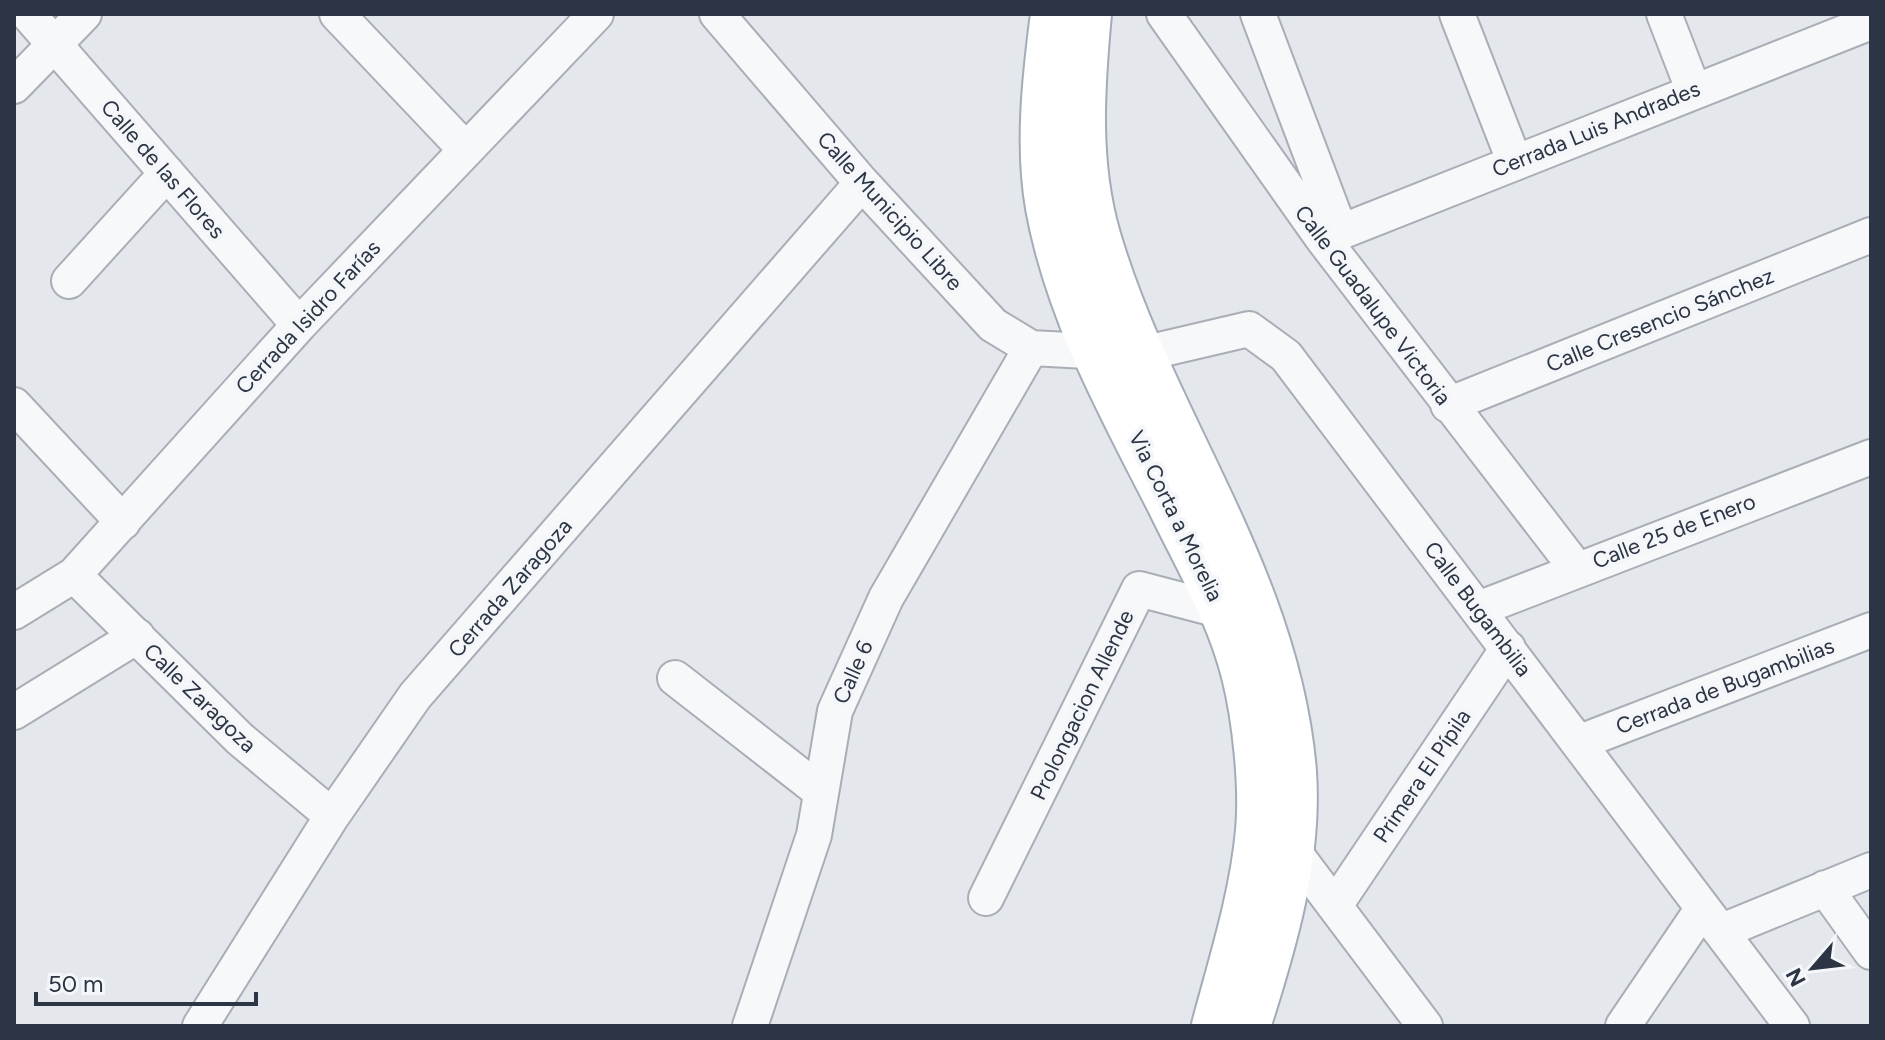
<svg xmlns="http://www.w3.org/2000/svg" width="1885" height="1040" font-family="Figtree,sans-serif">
  <rect width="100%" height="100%" fill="#e4e7ec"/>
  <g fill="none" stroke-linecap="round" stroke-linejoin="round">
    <defs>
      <path id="minor" d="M28,14L299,325
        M337,14L466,150
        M717,14L862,183L993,325L1031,348L1142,354L1249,329L1286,356L1792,1026
        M1164,14L1323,239L1576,568
        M1258,14L1340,231
        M1457,14L1515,163
        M1664,14L1693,89
        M14,86L84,14
        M1323,239L1871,22
        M69,281L167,173
        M14,405L123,522
        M1448,405L1871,235
        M74,575L240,739L332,816
        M1478,609L1871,457
        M14,612L74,575L299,325L596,14
        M675,678L820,791
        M14,712L137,636
        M1580,742L1871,630
        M1291,848L1425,1026
        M1825,888L1871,952
        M986,898L1139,589L1223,611
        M1336,904L1508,648
        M1722,931L1871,870
        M200,1026L332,816L415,696L862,183
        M750,1026L814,835L835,711L886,598L1031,348
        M1623,1026L1703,908"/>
      <path id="major" d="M1053,14C1045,76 1037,145 1048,207C1067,312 1121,409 1169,503C1196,559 1229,614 1244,675C1255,719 1262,786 1258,831C1252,897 1231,962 1214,1026
        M1089,14C1082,89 1077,163 1098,236C1152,421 1278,575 1294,772C1300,859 1274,945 1248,1026"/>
    </defs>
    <use href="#minor" stroke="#a9aeb6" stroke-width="38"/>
    <use href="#major" stroke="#a3acb7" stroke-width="48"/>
    <use href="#minor" stroke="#f7f8fa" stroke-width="34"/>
    <use href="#major" stroke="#fff" stroke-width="44"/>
  </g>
  <g text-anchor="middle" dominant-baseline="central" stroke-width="8" stroke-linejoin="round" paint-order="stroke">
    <g font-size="22" fill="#2b3544" stroke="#f4f6f9">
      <text transform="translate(1596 129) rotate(-22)">Cerrada Luis Andrades</text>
      <text transform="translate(163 169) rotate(49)">Calle de las Flores</text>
      <text transform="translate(890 211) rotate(48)">Calle Municipio Libre</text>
      <text transform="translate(1373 305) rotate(53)">Calle Guadalupe Victoria</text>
      <text transform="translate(308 317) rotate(-47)">Cerrada Isidro Farías</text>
      <text transform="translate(1660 320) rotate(-22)">Calle Cresencio Sánchez</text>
      <text transform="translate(1176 516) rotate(64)">Via Corta a Morelia</text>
      <text transform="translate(1674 531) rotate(-21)">Calle 25 de Enero</text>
      <text transform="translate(510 588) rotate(-49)">Cerrada Zaragoza</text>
      <text transform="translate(1478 609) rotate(53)">Calle Bugambilia</text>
      <text transform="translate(853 672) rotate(-66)">Calle 6</text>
      <text transform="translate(1725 686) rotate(-21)">Cerrada de Bugambilias</text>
      <text transform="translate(200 698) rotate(44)">Calle Zaragoza</text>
      <text transform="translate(1082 705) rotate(-64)">Prolongacion Allende</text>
      <text transform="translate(1422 776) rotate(-56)">Primera El Pípila</text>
    </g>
  </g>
  <rect width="1885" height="1040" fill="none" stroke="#2b3544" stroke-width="32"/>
  <g transform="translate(1813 968) rotate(242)" stroke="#f4f6f9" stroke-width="6" paint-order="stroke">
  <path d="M0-6L14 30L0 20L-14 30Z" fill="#2b3544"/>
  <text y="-12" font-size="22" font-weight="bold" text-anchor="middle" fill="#2b3544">N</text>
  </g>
  <path d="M36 992v12h220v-12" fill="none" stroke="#2b3544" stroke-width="4"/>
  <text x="48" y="992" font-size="24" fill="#2b3544" stroke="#f4f6f9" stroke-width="6" paint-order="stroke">50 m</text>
</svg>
